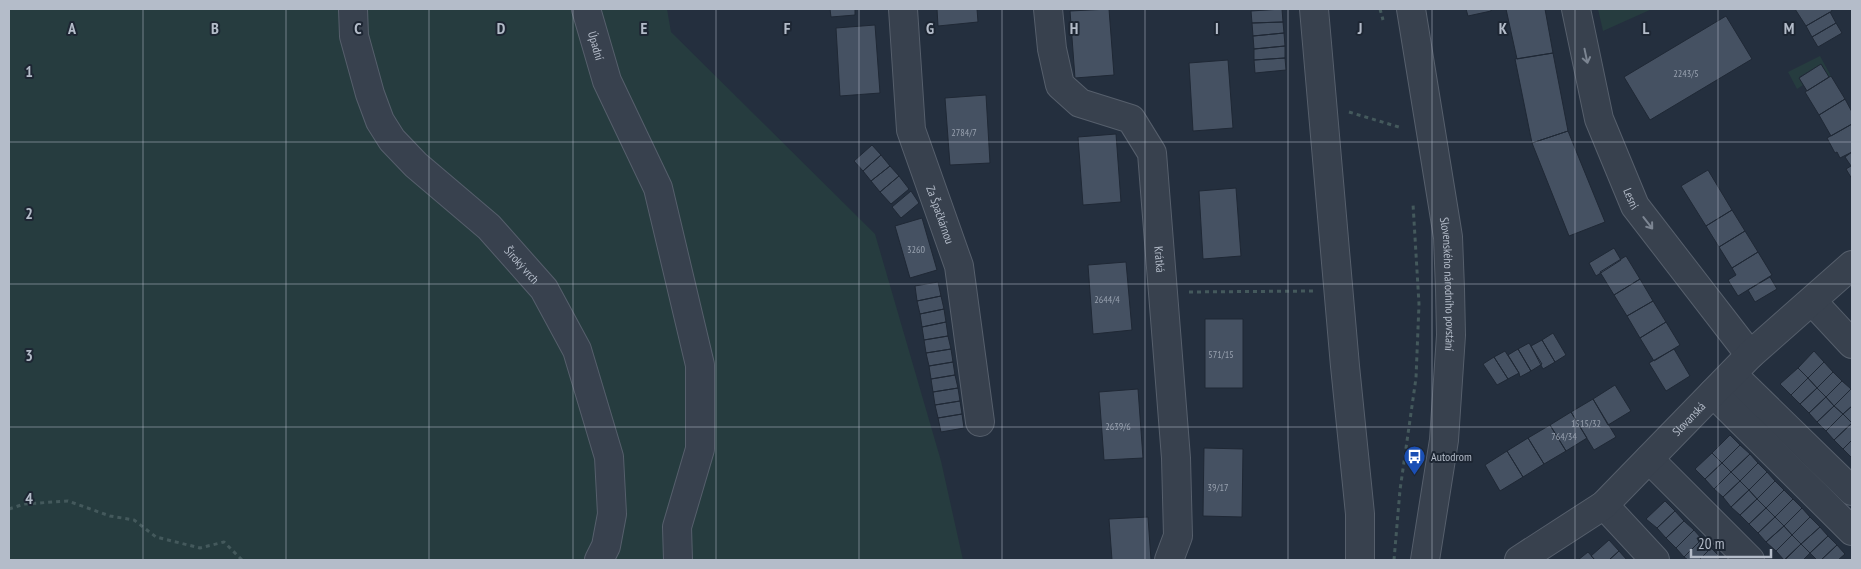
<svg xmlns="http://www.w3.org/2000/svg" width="1861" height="569" font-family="'PT Sans Narrow',sans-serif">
  <rect width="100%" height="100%" fill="#242f3e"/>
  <path fill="#263c3f" d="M9,9H667L671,32L875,234L941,461L963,560H9Z
    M1598,9H1652L1603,31Z
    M1820,56L1831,76L1829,77L1821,64L1799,77L1803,85L1797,89L1788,72Z"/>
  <path fill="#455162" stroke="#1f2835" d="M830,9H855V15L831,17Z
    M937,9H977L978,22L938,26Z
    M1109,9L1114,75L1075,78L1070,11Z
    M1282,9L1283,22L1252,23L1251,11Z
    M1466,9H1491V11L1468,16Z
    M1506,9H1545L1553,53L1517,59Z
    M1795,9H1831L1832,11L1806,26Z
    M1830,12L1836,23L1812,37L1806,26Z
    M1726,16L1752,59L1650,120L1624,77Z
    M1283,22L1284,33L1253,36L1252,23Z
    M1836,23L1842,33L1818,47L1812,37Z
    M875,25L880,93L840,96L836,28Z
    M1284,33L1285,46L1254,49L1253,36Z
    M1285,46V58L1254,60V49Z
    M1553,53L1568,131L1532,143L1515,59Z
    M1285,58L1286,70L1255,73L1254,60Z
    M1228,60L1233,128L1193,131L1189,63Z
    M1821,64L1829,77L1807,91L1799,78Z
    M1831,76L1845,99L1819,115L1805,92Z
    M986,95L990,163L950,165L945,98Z
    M1845,99L1852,112V124L1831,136L1819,115Z
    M1852,124V152L1840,158L1837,152L1835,153L1827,138Z
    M1568,131L1605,222L1569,236L1532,143Z
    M1116,134L1121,202L1083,205L1078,137Z
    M872,145L881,155L863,171L854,161Z
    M1852,152V179L1846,169L1851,166L1845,157Z
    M881,155L890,166L871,181L863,171Z
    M890,166L899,176L880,192L871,181Z
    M1708,170L1732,210L1706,226L1681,186Z
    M899,176L909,189L891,204L880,192Z
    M1236,188L1241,256L1203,259L1199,191Z
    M911,191L919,203L901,218L892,207Z
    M1732,210L1745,231L1719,247L1706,226Z
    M922,218L937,270L910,278L895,226Z
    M1745,231L1758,252L1732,268L1719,247Z
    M1614,248L1621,260L1596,276L1589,263Z
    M1758,252L1772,275L1738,296L1728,280L1736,275L1732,268Z
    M1626,256L1640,279L1614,295L1600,272Z
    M1126,262L1132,330L1093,334L1088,265Z
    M1770,277L1777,289L1755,302L1748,290Z
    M1640,279L1653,301L1627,316L1614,295Z
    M938,282L941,296L917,301L915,286Z
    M941,296L944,309L920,314L917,301Z
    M1653,301L1666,322L1640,338L1627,316Z
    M944,309L946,322L922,327L920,314Z
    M1205,319H1243V388H1205Z
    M946,322L948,336L924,340L922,327Z
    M1666,322L1680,345L1654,361L1640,338Z
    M1553,333L1566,355L1555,362L1542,340Z
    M948,336L951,349L926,353L924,340Z
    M1542,340L1555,362L1543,369L1531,346Z
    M1529,343L1542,364L1531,371L1518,349Z
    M951,349L953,362L929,366L926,353Z
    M1518,349L1531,371L1520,377L1519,373L1508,355Z
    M1674,349L1690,376L1666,391L1649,363Z
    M1505,351L1519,373L1508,379L1494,357Z
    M1814,351L1824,362L1808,378L1798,368Z
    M1494,357L1508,379L1497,385L1483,364Z
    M953,362L955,375L931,379L929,366Z
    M1824,362L1833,372L1817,388L1808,378Z
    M1798,368L1808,378L1791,395L1780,384Z
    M1833,372L1842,381L1826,397L1817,388Z
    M955,375L958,388L933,392L931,379Z
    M1808,378L1817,388L1800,404L1791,395Z
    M1842,381L1851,389L1834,406L1826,397Z
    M1615,385L1631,411L1608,425L1593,399Z
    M958,388L960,401L935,405L933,392Z
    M1817,388L1826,397L1809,413L1800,404Z
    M1138,389L1143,458L1104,460L1099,392Z
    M1851,389L1852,391V406L1843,414L1834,406Z
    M1826,397L1834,406L1817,422L1809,413Z
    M1593,399L1616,437L1594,450L1571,412Z
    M960,401L962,414L938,418L935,405Z
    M1834,406L1843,414L1826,431L1817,422Z
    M1852,406V423L1843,414Z
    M1571,412L1587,438L1566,451L1550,425Z
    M962,414L964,428L941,432L938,418Z
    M1843,414L1852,423L1834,440L1826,431Z
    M1852,423V440L1843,449L1834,440Z
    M1550,425L1566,451L1544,464L1528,438Z
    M1730,435L1740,445L1722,463L1712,453Z
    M1528,438L1544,464L1523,477L1507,451Z
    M1852,440V458L1843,449Z
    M1740,445L1750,454L1731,472L1722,463Z
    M1204,448L1243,449L1242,517L1203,516Z
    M1507,451L1523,477L1500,491L1485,465Z
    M1712,453L1722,463L1705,479L1695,469Z
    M1750,454L1758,463L1740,481L1731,472Z
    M1722,463L1731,472L1714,489L1705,479Z
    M1758,463L1767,472L1749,490L1740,481Z
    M1731,472L1740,481L1723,497L1714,489Z
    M1767,472L1775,481L1757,499L1749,490Z
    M1740,481L1749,490L1731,507L1723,497Z
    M1775,481L1784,490L1766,508L1757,499Z
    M1749,490L1757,499L1740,515L1731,507Z
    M1784,490L1793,499L1775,517L1766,508Z
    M1757,499L1766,508L1749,524L1740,515Z
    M1793,499L1802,508L1784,526L1775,517Z
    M1665,501L1675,511L1657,528L1646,519Z
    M1766,508L1775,517L1758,533L1749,524Z
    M1802,508L1810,517L1792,535L1784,526Z
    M1675,511L1684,521L1666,538L1657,528Z
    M1148,517L1151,560H1112L1109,519Z
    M1775,517L1784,526L1766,542L1758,533Z
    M1810,517L1820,527L1801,544L1792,535Z
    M1684,521L1694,530L1676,548L1666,538Z
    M1784,526L1792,535L1776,551L1766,542Z
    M1820,527L1828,536L1810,553L1801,544Z
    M1694,530L1702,539L1684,557L1676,548Z
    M1792,535L1801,544L1784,560L1776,551Z
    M1828,536L1837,545L1821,560H1817L1810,553Z
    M1702,539L1711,548L1699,560H1688L1684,557Z
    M1609,540L1619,551L1609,560H1595L1591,556Z
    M1801,544L1810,553L1803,560H1785Z
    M1837,545L1845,554L1838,560H1821Z
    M1711,548L1720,557L1716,560H1699Z
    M1619,551L1627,560H1609Z
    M1588,552L1595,560H1578Z"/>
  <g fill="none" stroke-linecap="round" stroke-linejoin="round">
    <defs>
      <g id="minor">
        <path id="s1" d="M353,9L354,36L370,94L380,121L392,140L416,165L489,227L544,289L577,350L609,457L612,514L606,546L599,560"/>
        <path id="s2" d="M586,9L607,81L658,188L700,365V449L677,527L678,560"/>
        <path id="s3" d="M903,9L911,130L959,266L980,422"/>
        <path id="s4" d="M1048,9L1052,49L1060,85L1080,103L1131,119L1152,153L1176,458L1178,536L1169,560"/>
        <path d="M1314,9L1345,366L1360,514V560"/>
        <path id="s5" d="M1411,9L1448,237L1450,289L1451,335L1444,440L1425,560"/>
        <path id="s6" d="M1576,9L1599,119L1635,206L1750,355"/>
        <path d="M1812,301L1852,344"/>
        <path d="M1732,374L1852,491"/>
        <path d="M1713,393L1852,531"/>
        <path d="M1649,459L1750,560"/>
        <path d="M1604,505L1655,560"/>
        <path id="s7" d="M1519,560L1604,505L1750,355L1852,265"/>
      </g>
    </defs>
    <use href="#minor" stroke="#565f6c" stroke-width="30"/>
    <path stroke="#44595c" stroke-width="3" stroke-dasharray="4 4" stroke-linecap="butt" d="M1380,9L1383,20
      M1349,112L1402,128
      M1189,292L1313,291
      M9,509L24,504L68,501L110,516L134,520L156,537L200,548L224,542L242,560
      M1394,560L1400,490L1416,378L1419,304L1413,204"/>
    <use href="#minor" stroke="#38414e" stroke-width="28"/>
  </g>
  <defs><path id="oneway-shaft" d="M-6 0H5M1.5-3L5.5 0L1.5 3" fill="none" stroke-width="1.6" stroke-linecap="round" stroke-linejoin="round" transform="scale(1.25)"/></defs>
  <g stroke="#7c8592">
    <use href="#oneway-shaft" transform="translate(1586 56) rotate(78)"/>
    <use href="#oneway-shaft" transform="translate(1648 223) rotate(52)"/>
  </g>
  <path fill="none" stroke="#b4bcc9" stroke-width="1" stroke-opacity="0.55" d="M143,9V560M286,9V560M429,9V560M573,9V560M716,9V560M859,9V560M1002,9V560M1145,9V560M1288,9V560M1432,9V560M1575,9V560M1718,9V560M9,142H1852M9,284H1852M9,427H1852"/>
  <defs>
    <symbol id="bus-pin" viewBox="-11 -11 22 30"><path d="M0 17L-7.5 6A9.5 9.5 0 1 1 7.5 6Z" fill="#1a4fb4" stroke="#1d2633"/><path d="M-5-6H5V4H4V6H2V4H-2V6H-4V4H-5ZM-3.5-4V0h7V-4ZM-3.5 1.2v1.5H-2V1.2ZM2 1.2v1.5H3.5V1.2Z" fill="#fff"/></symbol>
  </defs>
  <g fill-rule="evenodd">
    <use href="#bus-pin" x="1402" y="444" width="25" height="34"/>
  </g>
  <g text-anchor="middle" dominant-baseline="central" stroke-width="4" stroke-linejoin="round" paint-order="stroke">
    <g font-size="10" fill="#98a1af">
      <text x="1686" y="73">2243/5</text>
      <text x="964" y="132">2784/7</text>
      <text x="916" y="249">3260</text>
      <text x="1107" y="299">2644/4</text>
      <text x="1221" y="354">571/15</text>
      <text x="1586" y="423">1515/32</text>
      <text x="1118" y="426">2639/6</text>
      <text x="1564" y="436">764/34</text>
      <text x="1218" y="487">39/17</text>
    </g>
    <g font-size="12" fill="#b4bcc9" stroke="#1d2633">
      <text stroke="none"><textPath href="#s2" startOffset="38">Úpadní</textPath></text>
      <text stroke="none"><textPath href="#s6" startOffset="198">Lesní</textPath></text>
      <text stroke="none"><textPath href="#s3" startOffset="211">Za Špačkárnou</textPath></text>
      <text stroke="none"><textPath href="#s4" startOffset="304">Krátká</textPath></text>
      <text stroke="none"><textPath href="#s1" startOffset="319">Široký vrch</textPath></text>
      <text stroke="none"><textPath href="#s5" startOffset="278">Slovenského národního povstání</textPath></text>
      <text stroke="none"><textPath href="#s7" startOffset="222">Slovanská</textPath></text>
    </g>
    <g font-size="12" fill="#b4bcc9" stroke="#1d2633" text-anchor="start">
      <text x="1431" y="456">Autodrom</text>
    </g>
  </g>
  <g font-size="16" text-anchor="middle" font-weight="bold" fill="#b4bcc9" stroke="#1d2633" stroke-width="4" stroke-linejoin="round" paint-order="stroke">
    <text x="72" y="34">A</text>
    <text x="215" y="34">B</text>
    <text x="358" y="34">C</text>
    <text x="501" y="34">D</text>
    <text x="644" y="34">E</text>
    <text x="787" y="34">F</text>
    <text x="930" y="34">G</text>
    <text x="1074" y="34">H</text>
    <text x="1217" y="34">I</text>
    <text x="1360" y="34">J</text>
    <text x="1503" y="34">K</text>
    <text x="1646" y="34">L</text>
    <text x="1789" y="34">M</text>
    <text x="29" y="77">1</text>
    <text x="29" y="219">2</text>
    <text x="29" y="361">3</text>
    <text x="29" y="504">4</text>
  </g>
  <rect width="1861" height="569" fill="none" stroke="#b4bcc9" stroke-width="20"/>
  <path d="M1691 549v8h80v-8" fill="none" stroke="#b4bcc9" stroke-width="2.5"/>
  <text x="1698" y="549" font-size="15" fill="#b4bcc9" stroke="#1d2633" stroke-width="4" paint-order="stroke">20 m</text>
</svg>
